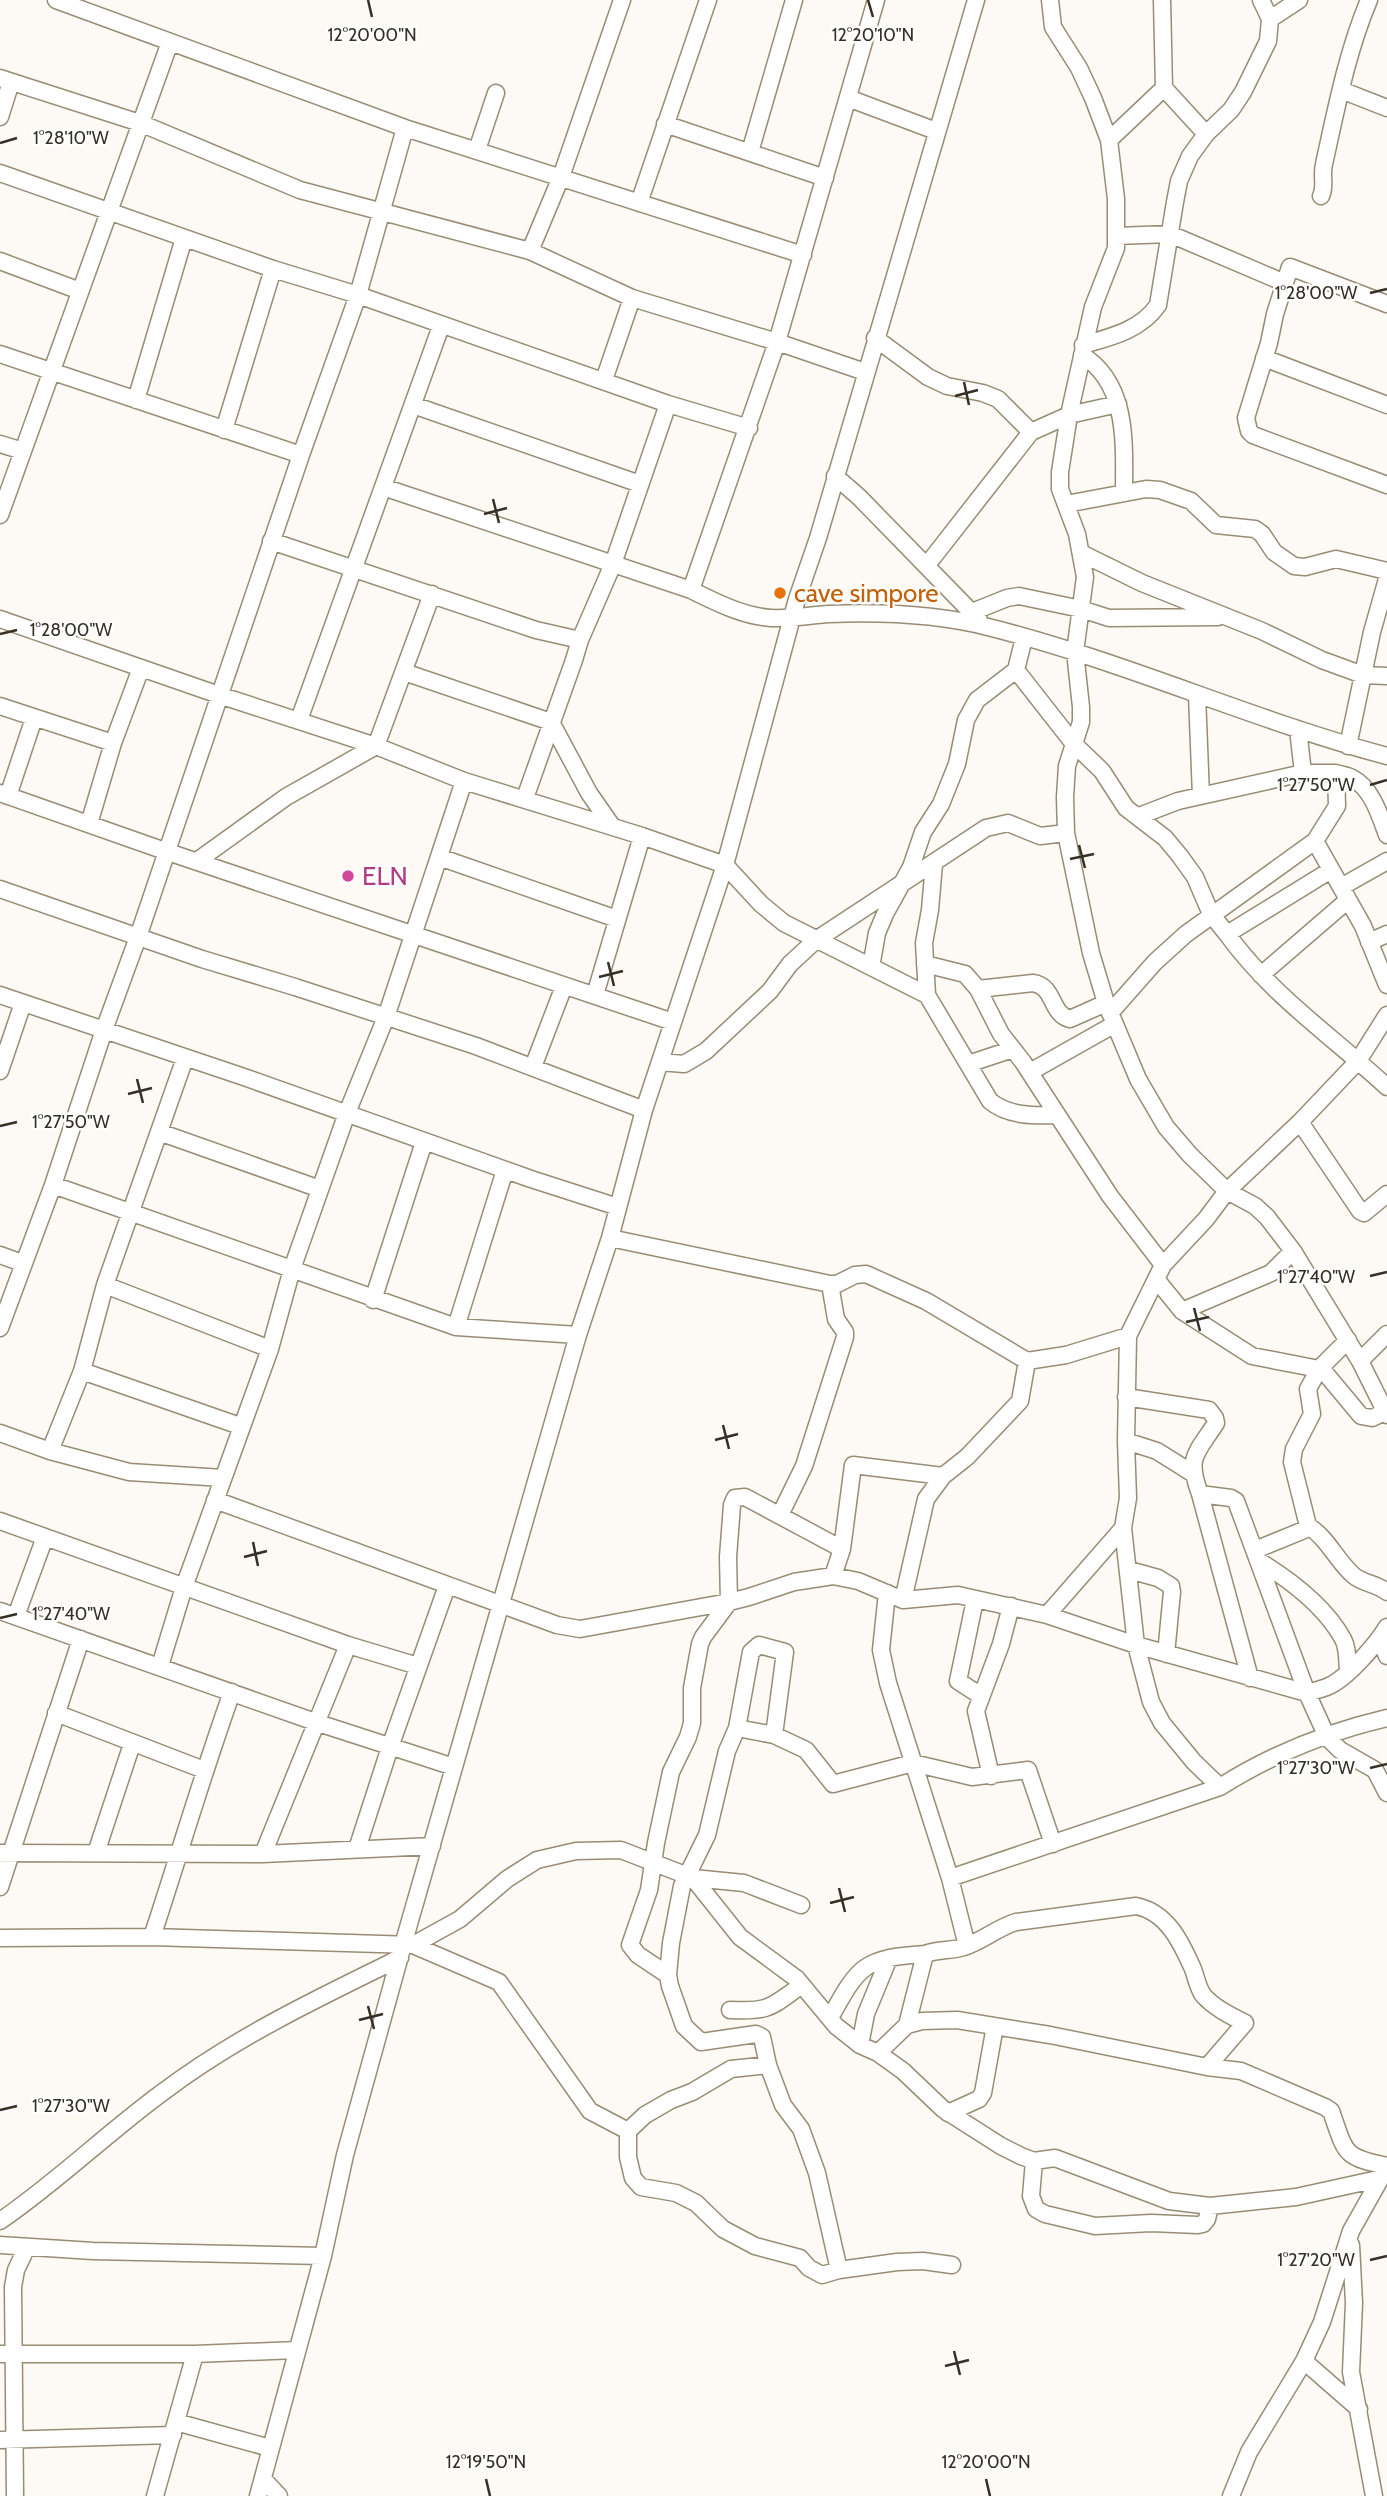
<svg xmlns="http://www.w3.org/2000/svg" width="1387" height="2496" font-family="Cabin,sans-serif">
  <rect width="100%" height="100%" fill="#fdfaf5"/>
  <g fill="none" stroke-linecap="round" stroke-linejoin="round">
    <defs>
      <path id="minor" d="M56,0L405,128L803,255
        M1050,0L1053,27L1079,68L1093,98L1109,140L1116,199V248L1093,307L1069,415L1060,472V489L1077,534L1085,577L1075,652L1081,707V722L1067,766L1065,797L1066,833L1091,953L1106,1003L1138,1079L1166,1127L1190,1155L1227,1191L1255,1206L1267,1217L1293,1251L1360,1361L1387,1415
        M1270,19L1299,0
        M0,78L140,123L300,190L530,251L632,298L777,342L865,372
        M1164,88L1206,134
        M1341,90L1387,108
        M848,98L936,131
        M0,117L11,82
        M665,124L825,178
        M1109,140L1164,88L1162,0
        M477,150L496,93
        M750,152L794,0
        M0,173L273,269L358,295L668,404L749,428
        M1321,196C1326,187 1321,175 1324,164C1336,110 1347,52 1369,0
        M639,203L708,0
        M1116,236L1170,234L1285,283
        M530,251L561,177L622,0
        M0,261L80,291
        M1387,304L1290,267L1275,314L1269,343L1246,418L1249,431L1253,435L1387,485
        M875,338L928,377L947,386L983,393L998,399L1031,432
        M1083,345C1111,337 1141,330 1158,305L1175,202L1179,181L1190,156L1206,134L1231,110L1243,92L1268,41L1270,19L1261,0
        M0,354L301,455
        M1082,355C1129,384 1124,445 1124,493
        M1264,358L1387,405
        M604,380L632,298
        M136,400L184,238
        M413,405L640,484
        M224,430L273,269
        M0,444L23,451
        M835,476L859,497L979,620
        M383,487L691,590C716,602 742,616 771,618C790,619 810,615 829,614C881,612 937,614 988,627C1124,661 1252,720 1387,756
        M1066,504L1146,489L1160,490L1191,501L1216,525L1255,529L1262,534L1274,552L1294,566L1305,567L1336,559L1387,571
        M0,515L170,42
        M271,541L536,630L580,640
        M1081,553L1142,583L1262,631L1322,660L1363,675L1387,676
        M927,565L1031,432L1069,415L1118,404
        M691,590L777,342L876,0
        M972,612L1007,598L1019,596L1081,609L1109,618L1218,617
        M0,619L219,695L376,746L464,781L642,836L725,865L761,904L784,923L927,995L990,1101C1008,1116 1034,1116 1056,1115
        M1016,670L1074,744L1102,771L1126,808L1165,838L1180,856L1195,877L1211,914L1227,934L1331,870
        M404,672L551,722L589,793L612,826
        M1197,695L1201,796
        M0,706L113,743
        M299,720L441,326
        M1298,729L1303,773
        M1348,746L1372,632L1387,579
        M1336,773C1341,775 1348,775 1352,778C1372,788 1380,816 1387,835
        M0,793L165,851L673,1022
        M8,796L34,718
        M525,798L574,660L580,640L613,564L668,404
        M89,824L113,743L141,668
        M1315,841L1363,926L1387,985
        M439,857L617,919
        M197,861L286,797L376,746L432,594
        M1341,887L1387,861
        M0,889L202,959L295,987L476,1046L644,1110
        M1227,934C1272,996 1332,1036 1387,1087
        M1369,942L1387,934
        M925,964L965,974L978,989L1001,1034L1023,1062L1110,1196L1163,1265
        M871,967L877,933L885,914L911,867L923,832L941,804L957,764L966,720L977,700L1016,670L1024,638
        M1261,975L1348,900
        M978,989L1033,983C1055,986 1050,1014 1070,1019L1106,1003
        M0,995L244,1077L531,1179L618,1207
        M595,995L642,836
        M927,995L924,943L930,910L934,864
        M1110,1013L1155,962L1186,934L1315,841L1337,806L1336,773H1303L1178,801L1139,816
        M660,1062L684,1064L706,1051L770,991L790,964L816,940L986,828L1008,823L1040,836L1066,833
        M968,1064L1013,1049
        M533,1067L564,986
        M0,1071L23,1003
        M1030,1072L1115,1024
        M1300,1122L1360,1211L1364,1213L1387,1194
        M159,1132L320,1189
        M53,1185L456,1327L578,1335
        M610,1238L830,1284H837L855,1275L866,1274L926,1301L1027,1361
        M0,1255L22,1263
        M1156,1279L1182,1311L1252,1356L1319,1369L1348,1340
        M105,1285L270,1349
        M373,1300L424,1142
        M1182,1311L1271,1273L1293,1251
        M456,1327L505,1170
        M0,1328L53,1185L104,1030L138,937L301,455L358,295L405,128
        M1360,1361L1387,1334
        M1321,1368L1361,1416L1372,1418L1387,1411
        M82,1371L240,1426
        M1126,1397L1209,1410L1215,1418L1216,1423C1196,1454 1186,1457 1200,1494L1231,1498L1236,1501L1307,1693L1327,1737L1340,1750L1375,1770L1387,1793
        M0,1433L50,1451L129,1472L223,1478
        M1126,1441L1157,1451L1192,1473
        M50,1451L82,1371L105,1285L185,1058
        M1200,1494L1250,1678
        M215,1500L557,1625L580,1629L729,1602L728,1557L732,1505L735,1498L745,1497L842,1549
        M780,1515L804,1466L845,1337V1332L836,1319L830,1284
        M0,1521L348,1645L418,1666
        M1308,1526C1327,1537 1336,1560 1353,1575C1363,1584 1376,1583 1387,1592
        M1255,1550L1304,1530L1308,1526L1292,1462L1294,1449L1312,1414L1308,1389L1319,1369
        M1259,1561C1290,1580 1325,1606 1343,1639C1348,1648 1347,1660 1348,1671
        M1129,1570L1158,1578L1171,1586L1172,1592L1166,1654
        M833,1576L842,1549L853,1465L943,1476L967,1457L1020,1401L1027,1361L1066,1355L1128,1336
        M887,1593L881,1650L888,1683L950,1878L967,1946
        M903,1600L926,1499L943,1476
        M975,1600L958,1681L981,1696
        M0,1611L318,1723L454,1767
        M1047,1615L1123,1528
        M16,1616L45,1537
        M1380,1638L1387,1656
        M160,1666L184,1587L270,1349L292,1269L347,1113L386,1017L464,781
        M56,1713L204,1770
        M737,1728L774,1735L785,1652L759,1645L751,1652L737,1728L727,1751L707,1835L682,1886L671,1943L668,1975L670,1986L684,2026L701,2042L756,2034L762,2037L768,2065L783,2105L801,2129L817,2173L839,2270
        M774,1735L806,1750L833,1784L913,1763L972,1777L1028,1770L1053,1844
        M991,1776L976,1711L1001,1644L1011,1606
        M1220,1787C1272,1754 1327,1732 1387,1718
        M357,1849L390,1747L447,1586
        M0,1853L263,1854L432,1846
        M96,1853L132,1744
        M263,1854L348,1645
        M693,1878L744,1883L801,1905
        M950,1878L1220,1787L1194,1762L1162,1723L1151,1702L1136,1645L1123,1528L1128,1498L1126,1441L1128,1336L1163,1265L1206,1219L1227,1191L1300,1122L1358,1061L1387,1015
        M0,1887L81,1639
        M152,1937C179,1855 203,1773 232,1692
        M0,1938L152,1937L413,1945L499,1982L590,2111L628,2131
        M413,1945L460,1919L507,1879L537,1860L576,1851L621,1850L693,1878L740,1937L797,1979L836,2026L860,2045L878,2053L903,2071L943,2109L1001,2146L1021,2156L1034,2161L1055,2158L1169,2201L1210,2206L1296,2197L1378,2179
        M668,1975L638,1955L630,1945L649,1890L656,1843L671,1772L688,1737L692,1723V1688L700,1644L703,1637L729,1602L749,1597L794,1582L833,1576L858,1581L903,1600L958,1595L1047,1615L1136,1645L1307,1693C1314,1691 1322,1689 1329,1686C1347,1678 1376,1645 1387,1627
        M730,2010C771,2012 770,2007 802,1985
        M830,2018C859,1965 864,1958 925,1954
        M860,2045L866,2014L889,1958
        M878,2053L907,2025L922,2021L957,2020L1050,2035L1207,2067L1245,2023C1231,2016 1213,2007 1203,1995C1198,1988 1196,1977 1193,1969C1181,1942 1167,1912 1136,1906L1016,1922C997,1928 982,1941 964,1947C951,1951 939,1949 925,1954L907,2025
        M768,2065L731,2069L692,2092L671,2100L645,2115L628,2131V2157L633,2178L641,2187L676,2193L696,2203L723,2229L755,2246L800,2258L809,2268L822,2275L839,2270L897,2262L923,2261L952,2265
        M1207,2067L1241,2071L1325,2107L1331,2111C1346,2153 1342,2157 1387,2166
        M948,2113L979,2099L983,2093L995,2026
        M1034,2161L1031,2196L1036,2209L1045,2214L1095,2226L1151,2223L1198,2225L1203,2224L1207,2219L1210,2206
        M0,2221C57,2182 107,2133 163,2092C236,2037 318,1998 400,1958
        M0,2245L93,2251L323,2256
        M1351,2245L1354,2303L1351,2372L1374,2496
        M0,2354H195L297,2350
        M1304,2361L1359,2409
        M176,2422L270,2448
        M0,2440L173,2435
        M263,2479L279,2496
        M15,2496L13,2287L16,2270L27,2247
        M155,2496L195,2354
        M258,2496L323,2256L345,2155L403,1945L578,1335L610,1238L644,1110L725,865L797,599L818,538L976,0
        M1231,2496L1249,2452L1304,2361L1322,2322L1351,2231L1387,2167"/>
    </defs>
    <use href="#minor" stroke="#988c75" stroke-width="19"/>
    <use href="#minor" stroke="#fff" stroke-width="16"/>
  </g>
  <path fill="none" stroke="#353026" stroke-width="2.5" d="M368,0L372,17M868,0L873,17M0,143L17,138M1370,293L1387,289M964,382L969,405M955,396L978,390M493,499L499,523M484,514L507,508M0,634L17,630M1370,785L1387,780M1079,845L1085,868M1070,859L1094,854M608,962L614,986M599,977L623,971M137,1079L143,1103M128,1094L152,1088M0,1126L17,1122M1370,1276L1387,1272M1194,1308L1200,1331M1186,1322L1209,1317M723,1425L729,1449M715,1440L738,1434M253,1542L258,1566M244,1557L267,1551M0,1618L17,1614M1370,1768L1387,1764M839,1888L845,1912M830,1903L854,1897M368,2006L374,2029M359,2020L383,2014M0,2110L17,2106M1370,2260L1387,2256M954,2351L960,2375M945,2366L969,2360M486,2479L490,2496M986,2479L990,2496"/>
  <circle fill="#e8710a" stroke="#fff" stroke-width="2.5" cx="780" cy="593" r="7"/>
  <circle fill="#d1479c" stroke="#fff" stroke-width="2.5" cx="348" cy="876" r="7"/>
  <g text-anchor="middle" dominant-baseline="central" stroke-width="5" stroke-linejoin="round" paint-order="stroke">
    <g font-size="26" fill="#c56008" stroke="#fff" text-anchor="start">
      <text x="794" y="593">cave simpore</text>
    </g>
    <g font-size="26" fill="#b23c85" stroke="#fff" text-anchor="start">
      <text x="362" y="876">ELN</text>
    </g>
  </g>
  <g font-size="18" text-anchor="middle" fill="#353026" stroke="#fff" stroke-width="5" stroke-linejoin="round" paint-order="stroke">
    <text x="372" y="41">12°20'00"N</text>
    <text x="873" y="41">12°20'10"N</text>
    <text x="71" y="144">1°28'10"W</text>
    <text x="1316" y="299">1°28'00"W</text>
    <text x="71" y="636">1°28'00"W</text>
    <text x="1316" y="791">1°27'50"W</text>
    <text x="71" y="1128">1°27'50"W</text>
    <text x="1316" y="1283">1°27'40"W</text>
    <text x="71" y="1620">1°27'40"W</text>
    <text x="1316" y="1774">1°27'30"W</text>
    <text x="71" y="2112">1°27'30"W</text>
    <text x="1316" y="2266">1°27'20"W</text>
    <text x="486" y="2468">12°19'50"N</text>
    <text x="986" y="2468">12°20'00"N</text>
  </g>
</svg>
